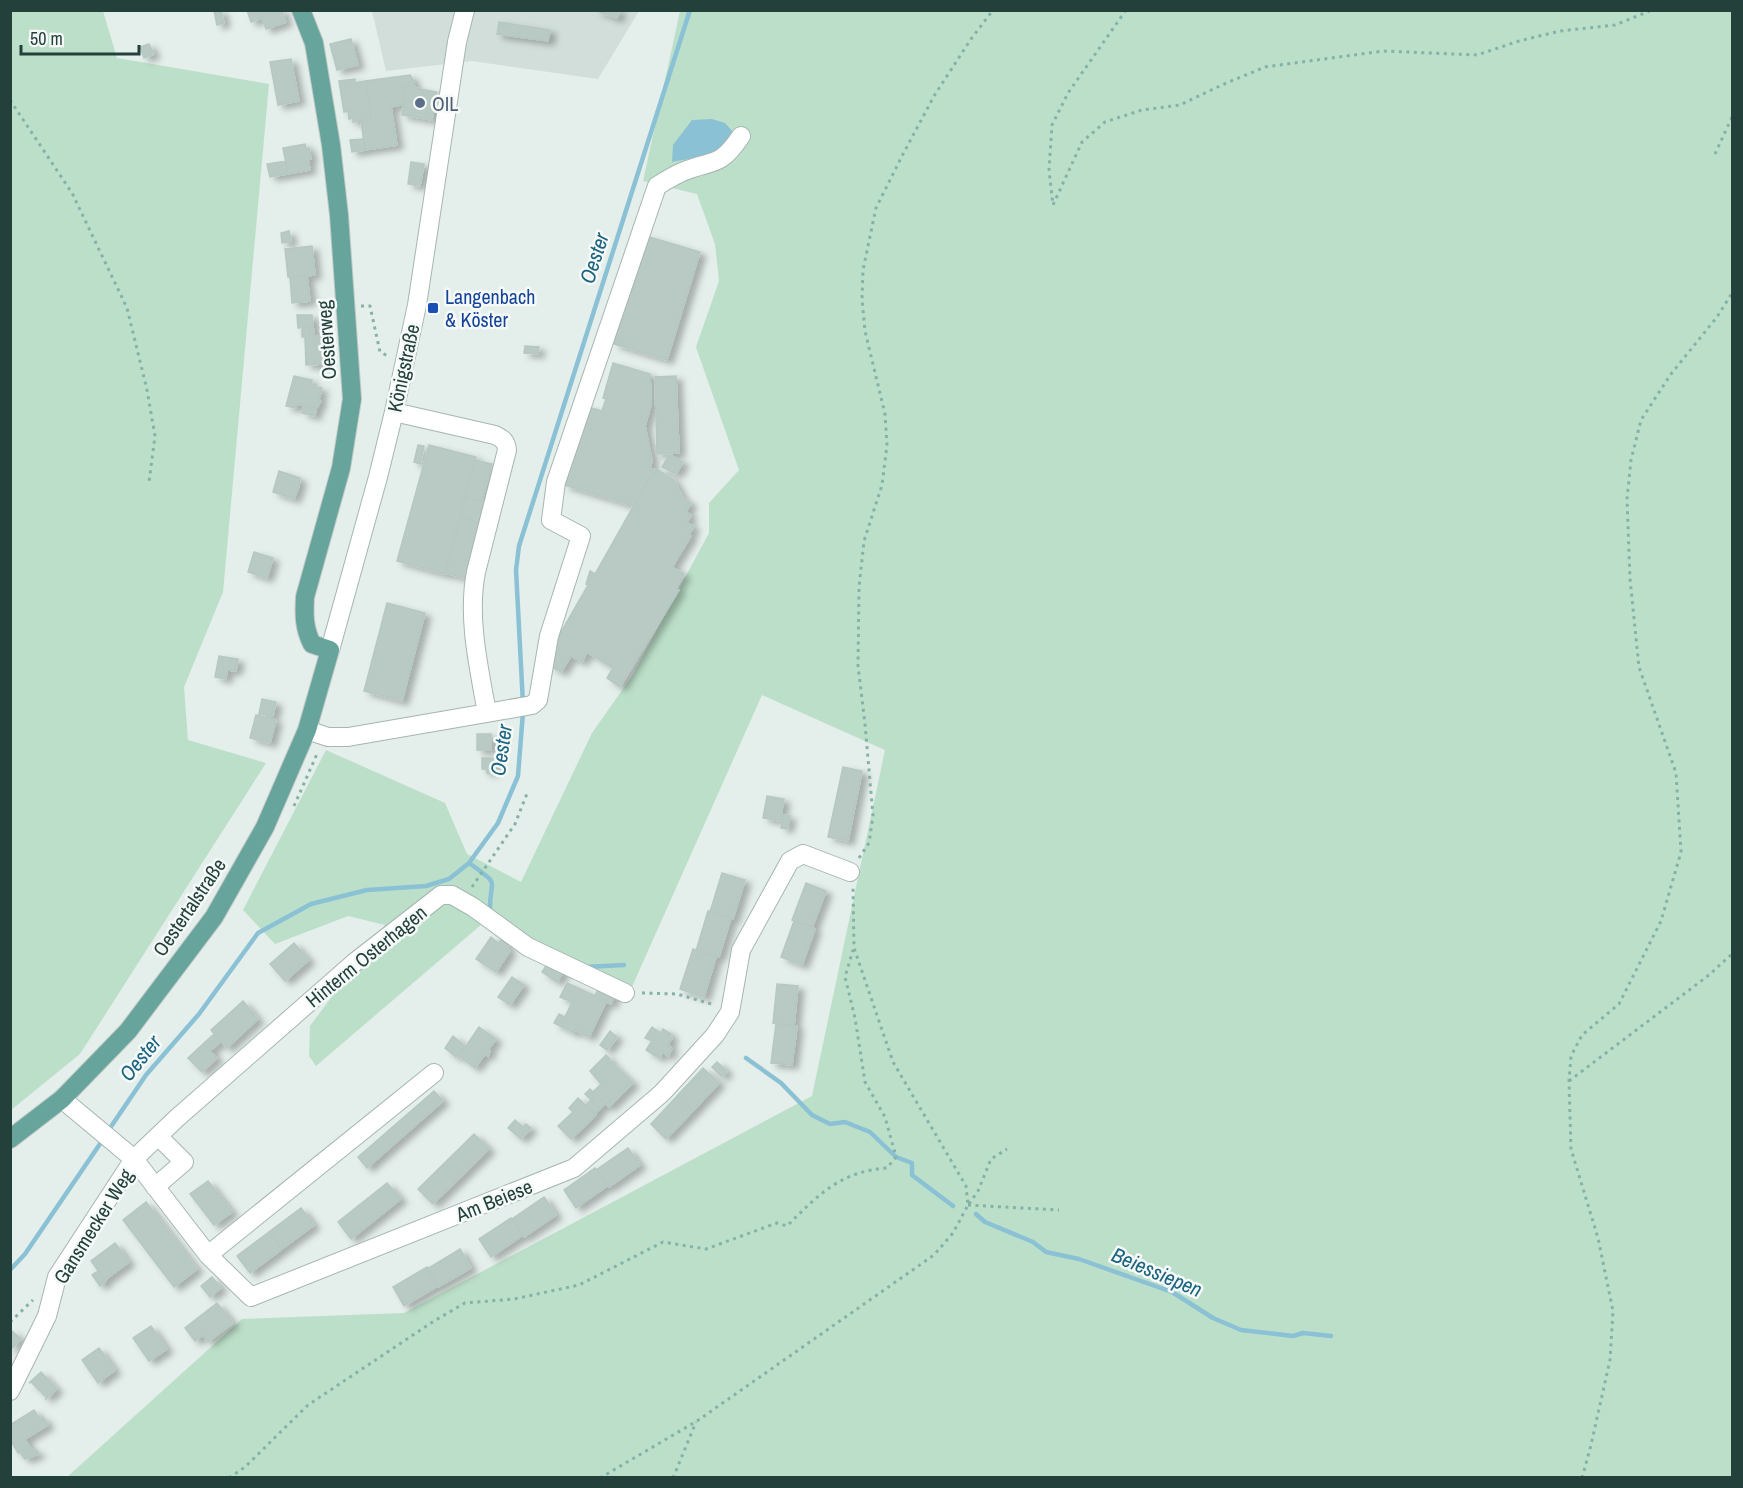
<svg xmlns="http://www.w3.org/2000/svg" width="1743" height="1488" font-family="'Archivo Narrow',sans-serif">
  <defs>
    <filter id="shadow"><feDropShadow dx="6" dy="4" stdDeviation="3" flood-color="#0004"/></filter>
  </defs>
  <rect width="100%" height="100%" fill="#e4eeea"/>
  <path fill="#d2ded9" d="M372,11H639L598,79L472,61L386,71Z"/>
  <path fill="#bcdfc9" d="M11,10L103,11L117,58L269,84L223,592L184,687L188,740L266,763L80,1054L11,1110Z
    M680,11H1732V1477L66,1478L242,1319L404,1313L812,1096L885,750L762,695L631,989L536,942L496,912L316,1066L309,1056L310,1026L385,925L348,916L275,944L243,910L326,750L445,803L467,854L521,882L592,733L632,676L709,533V503L739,470L696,347L719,281L715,244L697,194L643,181Z"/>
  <path fill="#8bc1d4" d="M712,119L725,123L733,132C719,158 698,157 672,162L673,145L692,120Z"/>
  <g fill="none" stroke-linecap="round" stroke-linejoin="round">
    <path stroke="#8bc1d4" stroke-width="4.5" d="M523,704L516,570L519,546L690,10
      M469,863C503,887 489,877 490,912
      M584,967L624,965
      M746,1058L781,1083L812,1115L830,1124L845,1122L870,1132L896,1157L912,1163V1175L953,1206
      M108,1131L146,1075L199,1014L258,933L311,904L367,890L426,886L449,879L469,863L498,823L518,776L523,712
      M976,1214L985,1222L1033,1242L1046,1252L1079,1259L1172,1292L1213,1318L1241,1330L1293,1336L1303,1333L1331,1336
      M10,1270L25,1254L104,1138"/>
  </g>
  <path fill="#b9c9c4" stroke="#b6c8c2" stroke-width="1.5" filter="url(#shadow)" d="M221,10L224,23L217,25L214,11Z
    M247,10H259L262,18L251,22Z
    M259,10H285L282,11L286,22L266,29Z
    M594,10H620L617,18Z
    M499,22L550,30L548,41L497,34Z
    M351,39L358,65L337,70L330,44Z
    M149,44L154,54L144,58L140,47Z
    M291,59L299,101L278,105L270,62Z
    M410,75L413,80L409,82L408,86L404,87L405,104L391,107L397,145L365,150L361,121L371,119L366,81Z
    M355,79V83L366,81L371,119L353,122V118L349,119L348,111L344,112L339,81Z
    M413,80L415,88L437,92L432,120L402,115L403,105L405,104L404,99L406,98L404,87L408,86L409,82Z
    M364,139L365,150L352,152L350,140Z
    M305,144L306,149L309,148L311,159H308L310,170L288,174L283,148Z
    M286,161L288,174L270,177L267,164Z
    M411,162L424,164L420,186L408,184Z
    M289,231L291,242L282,243L281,233Z
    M646,236L700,252L667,360L614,344Z
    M312,246L315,275L288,277L285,249Z
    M307,276L310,301L292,303L290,277Z
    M297,315H312L314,336H310L309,327L298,328Z
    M302,327H309L310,336H322L324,364L306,365L305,337H302Z
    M525,346L539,347L538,354L524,353Z
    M613,363L650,374L651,405L645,426L652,461L650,469L658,470L647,482L634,506L564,485L588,407L602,411L606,399L603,398Z
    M294,376L312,380L311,386L322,388L319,399L321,401L317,408L296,404V408L286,406Z
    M676,376L679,453L657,454L655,377Z
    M304,405L316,408L315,416L302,413Z
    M418,445L424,446L420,464L414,462Z
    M429,445L476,457L445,574L397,561Z
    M669,455L683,462L676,474L662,467Z
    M475,460L492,464L482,501L465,496Z
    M658,470L674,480L683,498L691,503L686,512L691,515L687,523L694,526L689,535L691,536L672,567L684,574L676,589L679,590L620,687L607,678L613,668L587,652L582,662L571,656L561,672L549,665L558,649L553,646L588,585L586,584L590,571L595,574L647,482Z
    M279,471L300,478L299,486L294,499L273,492Z
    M465,496L485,502L480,523L460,517Z
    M460,517L480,523L465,578L445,573Z
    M254,552L273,558L267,578L248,572Z
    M387,603L425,613L402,701L364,691Z
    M219,656L238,659L236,671L227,670L226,679L215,677Z
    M262,699L276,702L273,716L259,714Z
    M256,715L276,720L270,743L250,738Z
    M477,734H491V750H477Z
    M482,758H495V769H490V773H487V770L482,769Z
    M843,767L862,771L848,841L828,837Z
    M767,796L784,799L780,821L763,818Z
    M783,815L790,816L787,829L781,828Z
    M722,873L745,880L733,919L710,912Z
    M806,883L826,891L812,928L792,920Z
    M708,911L731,918L719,957L696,951Z
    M794,921L815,929L802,965L781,957Z
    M491,937L498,943L501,940L508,945L506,948L510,951L496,972L476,959Z
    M294,943L309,960L285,981L270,964Z
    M693,949L716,957L704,997L680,989Z
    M549,961L564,971L557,982L542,972Z
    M512,977L524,985L510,1005L498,997Z
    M567,983L595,996L599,987L615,994L611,1004L606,1002L589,1037L575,1030L574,1033L554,1023L559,1014L565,1017L572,1002L560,997Z
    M777,984L798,986L794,1026L773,1023Z
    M243,1001L258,1019L227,1048L211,1030Z
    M776,1024L797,1026L792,1065L771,1063Z
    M479,1027L496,1039L488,1050L490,1051L488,1056L485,1054L475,1068L459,1056Z
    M652,1027L661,1033L663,1029L671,1034L669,1036L672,1038L668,1045L672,1048L668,1056L663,1052L659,1058L646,1050L652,1041L645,1038Z
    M610,1031L617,1037L607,1050L600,1045Z
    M214,1034L221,1041L210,1051L203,1044Z
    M453,1036L465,1046L456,1057L445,1048Z
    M203,1044L217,1058L202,1072L188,1058Z
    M606,1055L610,1059L609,1060L633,1083L609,1107L596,1094L591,1100L585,1094L590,1089L593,1092L601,1084L590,1071Z
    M717,1062L727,1071L722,1077L712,1067Z
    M703,1068L719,1083L693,1111L677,1096Z
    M434,1091L443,1101L367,1168L358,1157Z
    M596,1094L605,1104L600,1109L591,1100Z
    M677,1096L693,1111L666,1139L651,1124Z
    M578,1098L596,1115L571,1139L558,1126L573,1112L569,1108Z
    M591,1100L600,1109L595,1114L586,1105Z
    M515,1120L523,1127L526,1124L531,1128L521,1139L508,1128Z
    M474,1134L489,1149L433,1204L418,1189Z
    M628,1148L640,1165L609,1187L596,1170Z
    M595,1168L607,1186L576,1208L564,1190Z
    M208,1181L232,1212L214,1225L190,1194Z
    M387,1183L401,1199L351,1239L338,1222Z
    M544,1197L556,1215L524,1237L512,1219Z
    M146,1202L197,1269L174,1287L123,1220Z
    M301,1208L314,1225L282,1249L269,1232Z
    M511,1218L523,1235L491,1257L479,1239Z
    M269,1232L282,1249L250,1273L237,1256Z
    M115,1243L129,1262L105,1280L91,1261Z
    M460,1249L471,1268L438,1287L427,1269Z
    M427,1267L438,1286L404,1306L393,1287Z
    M98,1271L106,1281L100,1286L92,1275Z
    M212,1277L221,1288L210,1297L201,1286Z
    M217,1303L233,1323L208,1342L203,1335L195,1341L185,1328Z
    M151,1326L167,1349L149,1361L133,1338Z
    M12,1331L21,1339L10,1350V1332Z
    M99,1348L115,1370L98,1383L82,1360Z
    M41,1372L57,1389L45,1400L47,1398L31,1382L29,1383Z
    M34,1410L40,1419L43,1417L48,1425L25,1439L29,1446L18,1453L10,1439V1425Z
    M29,1446L33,1451L36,1450L39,1454L25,1459L20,1452L18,1453Z"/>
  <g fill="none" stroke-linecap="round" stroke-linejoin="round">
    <defs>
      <path id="minor" d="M394,412L495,435C503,439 506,441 507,450L476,572C467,618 479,668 487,713L532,705L538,700L549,636L581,536L551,520L556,482L657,186C665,181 673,176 682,172C713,159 719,169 741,136
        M330,650L378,477L394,412L417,305L457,42L465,10
        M307,730L328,737H348L487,713
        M62,1099L134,1159L208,1255L251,1297L574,1168L662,1093L715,1035L730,1012L741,950L790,861L803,854L850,872
        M155,1187L184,1162L158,1136
        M208,1255L434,1073
        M10,1391L47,1316L57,1277L134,1159L177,1118L355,962L441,895H452L473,907L528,947L625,993"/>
      <path id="major" d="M10,1139L62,1099L128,1031L214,917L265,827L307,730L330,650L312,644C304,628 304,615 305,597L341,468L352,399L339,215L331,145L314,43L301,10"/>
    </defs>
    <use href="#minor" stroke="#a6b6b2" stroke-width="20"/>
    <use href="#major" stroke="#c1cac8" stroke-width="20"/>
    <path stroke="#84b2a8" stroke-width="3" stroke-dasharray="3 4.5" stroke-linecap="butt" d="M1126,10L1068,93L1052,125L1049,170L1053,205L1082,142L1105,122L1142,110L1180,105L1224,84L1265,67L1383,51L1477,55L1519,41L1560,31L1615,25L1652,10
      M10,100L72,193L127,308L147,390L155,436L149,482
      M1715,154L1732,117
      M361,306H370L380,352L390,357
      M294,806L317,754
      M859,858L869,843L873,816L865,724L858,666L859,587L864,541L882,485L887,445L885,414L865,331L862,299L863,270L876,208L901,158L934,96L971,39L993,10
      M472,887L515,824L528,791
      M642,993L677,994L715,1005
      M1569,1081L1709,975L1732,954
      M969,1204L978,1191L991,1159L1007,1149
      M968,1205L1059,1210
      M10,1322L33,1300
      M229,1478L245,1467L308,1405L434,1321L465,1303L514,1299L579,1285L663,1242L706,1249L777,1223L787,1226C818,1195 841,1171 887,1168L896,1157L885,1117L865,1082L855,1018L845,977L853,950
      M600,1478L697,1421L934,1255L953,1233L968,1205L966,1186L893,1062L854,948L853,888
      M673,1478L696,1422
      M1582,1478L1591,1445L1610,1360L1613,1311L1598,1238L1571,1149L1569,1081L1571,1056L1582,1035L1619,1004L1661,921L1681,852L1676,773L1639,667L1630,579L1627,499L1631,460L1641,420L1671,374L1717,317L1732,293"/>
    <use href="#minor" stroke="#fff" stroke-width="18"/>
    <use href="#major" stroke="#67a49b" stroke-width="18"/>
  </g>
  <circle fill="#5c6f8a" stroke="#f5faf8" stroke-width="2" cx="420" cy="103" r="6"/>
  <rect fill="#1a4fb4" stroke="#f5faf8" stroke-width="2" x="427" y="302" width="12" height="12" rx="3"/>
  <g text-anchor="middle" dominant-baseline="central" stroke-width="5" stroke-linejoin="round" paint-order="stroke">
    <g font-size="20" fill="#4e5e75" stroke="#f5faf8" text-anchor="start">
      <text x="432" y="103">OIL</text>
    </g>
    <g font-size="20" fill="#164399" stroke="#f5faf8" text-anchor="start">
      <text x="445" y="296">Langenbach<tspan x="445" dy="23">&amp; Köster</tspan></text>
    </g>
    <g font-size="20" fill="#23403b" stroke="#f5faf8">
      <text transform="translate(326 340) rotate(-94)">Oesterweg</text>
      <text transform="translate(403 368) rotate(-78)">Königstraße</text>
      <text transform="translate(189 907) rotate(-56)">Oestertalstraße</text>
      <text transform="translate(366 956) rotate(-39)">Hinterm Osterhagen</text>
      <text transform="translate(494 1200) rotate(-22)">Am Beiese</text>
      <text transform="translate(93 1226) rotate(-58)">Gansmecker Weg</text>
    </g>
    <g font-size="21" font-style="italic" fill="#1b637e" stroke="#f5faf8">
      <text transform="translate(594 258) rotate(-72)">Oester</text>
      <text transform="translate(501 750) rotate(-82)">Oester</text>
      <text transform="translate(140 1058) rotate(-51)">Oester</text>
      <text transform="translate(1157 1272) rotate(23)">Beiessiepen</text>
    </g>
  </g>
  <rect width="1743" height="1488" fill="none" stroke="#23403b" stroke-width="24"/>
  <path d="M21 45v9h118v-9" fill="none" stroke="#23403b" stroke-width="3"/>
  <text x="30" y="45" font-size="18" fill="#23403b" stroke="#f5faf8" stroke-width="4.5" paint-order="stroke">50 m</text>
</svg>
